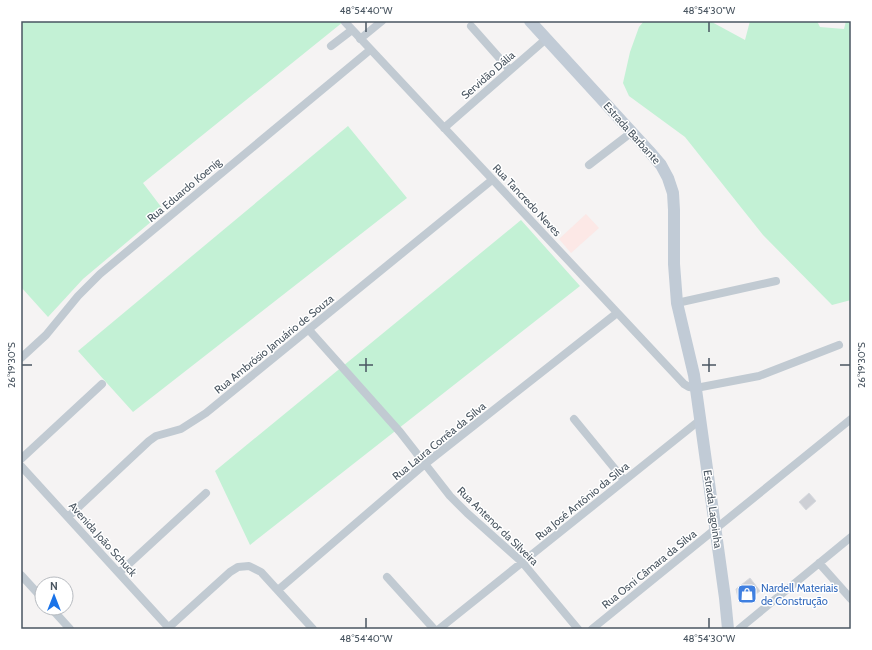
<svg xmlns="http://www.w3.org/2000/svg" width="872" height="650" font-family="Cabin,sans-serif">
  <rect width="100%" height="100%" fill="#f5f3f3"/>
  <path fill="#fce8e6" d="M586,214L599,228L571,253L559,239Z"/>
  <path fill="#c3f1d5" d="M21,21H342L343,22L143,183L165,212L152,221L83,279L48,317L21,287Z
    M644,21H710L745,40L750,21H817L820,27L844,29L846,21H851V300L832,305L763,235L685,137L629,96L623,83L630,52L639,27Z
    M348,126L407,198L133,412L78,351Z
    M521,220L580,286L250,545L215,471Z"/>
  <path fill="#cdcfd5" stroke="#d7d9de" d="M809,493L816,501L806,510L799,502Z
    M750,578L760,591L743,604L738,598L736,589Z"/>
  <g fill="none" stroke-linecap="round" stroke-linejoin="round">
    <path stroke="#c1cad2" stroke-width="8" d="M345,22L684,384L689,387L696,388L759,376L839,345
      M471,26L510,70
      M360,39L382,21
      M331,46L352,30
      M444,128L546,39
      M589,165L632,132
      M677,303L776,281
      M309,330L400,432L450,496L467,513L522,562L578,629
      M21,358L46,335L78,296L100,274L370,50
      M574,419L624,480
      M21,459L102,384
      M21,466L168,627
      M68,517L149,441L156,436L181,429L206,413L492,180
      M819,563L851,599
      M119,573L206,493
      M21,575L42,598
      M387,577L434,629
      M278,590L425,464L617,313
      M51,608L70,629
      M167,629L230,572L238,567L249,566L261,572L313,629
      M439,629L700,420
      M592,629L851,419
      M739,629L851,537"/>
    <path stroke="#c1cbd6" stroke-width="12" d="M530,21L649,151L661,165L668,178L673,193L674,210V264L677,303L694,375L725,598L728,629"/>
  </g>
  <path fill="none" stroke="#4a5661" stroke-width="1.5" d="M366,22V32M709,22V32M366,358V372M709,358V372M22,365H32M359,365H373M702,365H716M840,365H850M366,618V628M709,618V628"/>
  <defs>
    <symbol id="shop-square" viewBox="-11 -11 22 22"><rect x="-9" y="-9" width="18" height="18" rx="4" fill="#3f7fe0" stroke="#fff"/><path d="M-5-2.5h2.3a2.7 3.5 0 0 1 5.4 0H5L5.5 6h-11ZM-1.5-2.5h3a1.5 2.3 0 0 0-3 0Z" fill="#fff"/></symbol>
  </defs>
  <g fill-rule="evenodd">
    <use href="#shop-square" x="736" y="583" width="22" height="22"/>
  </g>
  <g text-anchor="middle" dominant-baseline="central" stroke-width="3" stroke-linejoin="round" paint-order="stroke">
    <g font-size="11" fill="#4a5661" stroke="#fff">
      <text transform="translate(488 75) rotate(-41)">Servidão Dália</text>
      <text transform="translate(632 133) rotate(48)">Estrada Barbante</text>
      <text transform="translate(184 190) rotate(-40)">Rua Eduardo Koenig</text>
      <text transform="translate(527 200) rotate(47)">Rua Tancredo Neves</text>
      <text transform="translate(274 344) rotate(-39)">Rua Ambrósio Januário de Souza</text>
      <text transform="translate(439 441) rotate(-39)">Rua Laura Corrêa da Silva</text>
      <text transform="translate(582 501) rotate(-39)">Rua José Antônio da Silva</text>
      <text transform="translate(713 509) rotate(82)">Estrada Lagoinha</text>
      <text transform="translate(498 526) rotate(44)">Rua Antenor da Silveira</text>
      <text transform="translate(103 539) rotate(48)">Avenida João Schuck</text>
      <text transform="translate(649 569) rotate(-39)">Rua Osni Câmara da Silva</text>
    </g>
    <g font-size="11" fill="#366cbe" stroke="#fff" text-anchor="start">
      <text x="761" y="588">Nardell Materiais<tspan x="761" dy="13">de Construção</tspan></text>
    </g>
  </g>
  <rect width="872" height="650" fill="none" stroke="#ffffff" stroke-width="44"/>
  <g transform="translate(54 596)"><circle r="19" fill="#ffffff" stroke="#b7bbc0"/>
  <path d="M0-3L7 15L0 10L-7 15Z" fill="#1a73e8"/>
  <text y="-6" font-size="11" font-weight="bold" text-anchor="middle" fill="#4a5661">N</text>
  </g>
  <rect x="22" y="22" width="828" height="606" fill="none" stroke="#4a5661" stroke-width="1.5"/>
  <g font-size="10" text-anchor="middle" fill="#4a5661">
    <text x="366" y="14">48°54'40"W</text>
    <text x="709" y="14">48°54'30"W</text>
    <text transform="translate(11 365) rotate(-90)" y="4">26°19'30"S</text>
    <text transform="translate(861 365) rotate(-90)" y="4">26°19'30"S</text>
    <text x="366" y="642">48°54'40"W</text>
    <text x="709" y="642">48°54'30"W</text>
  </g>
</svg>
